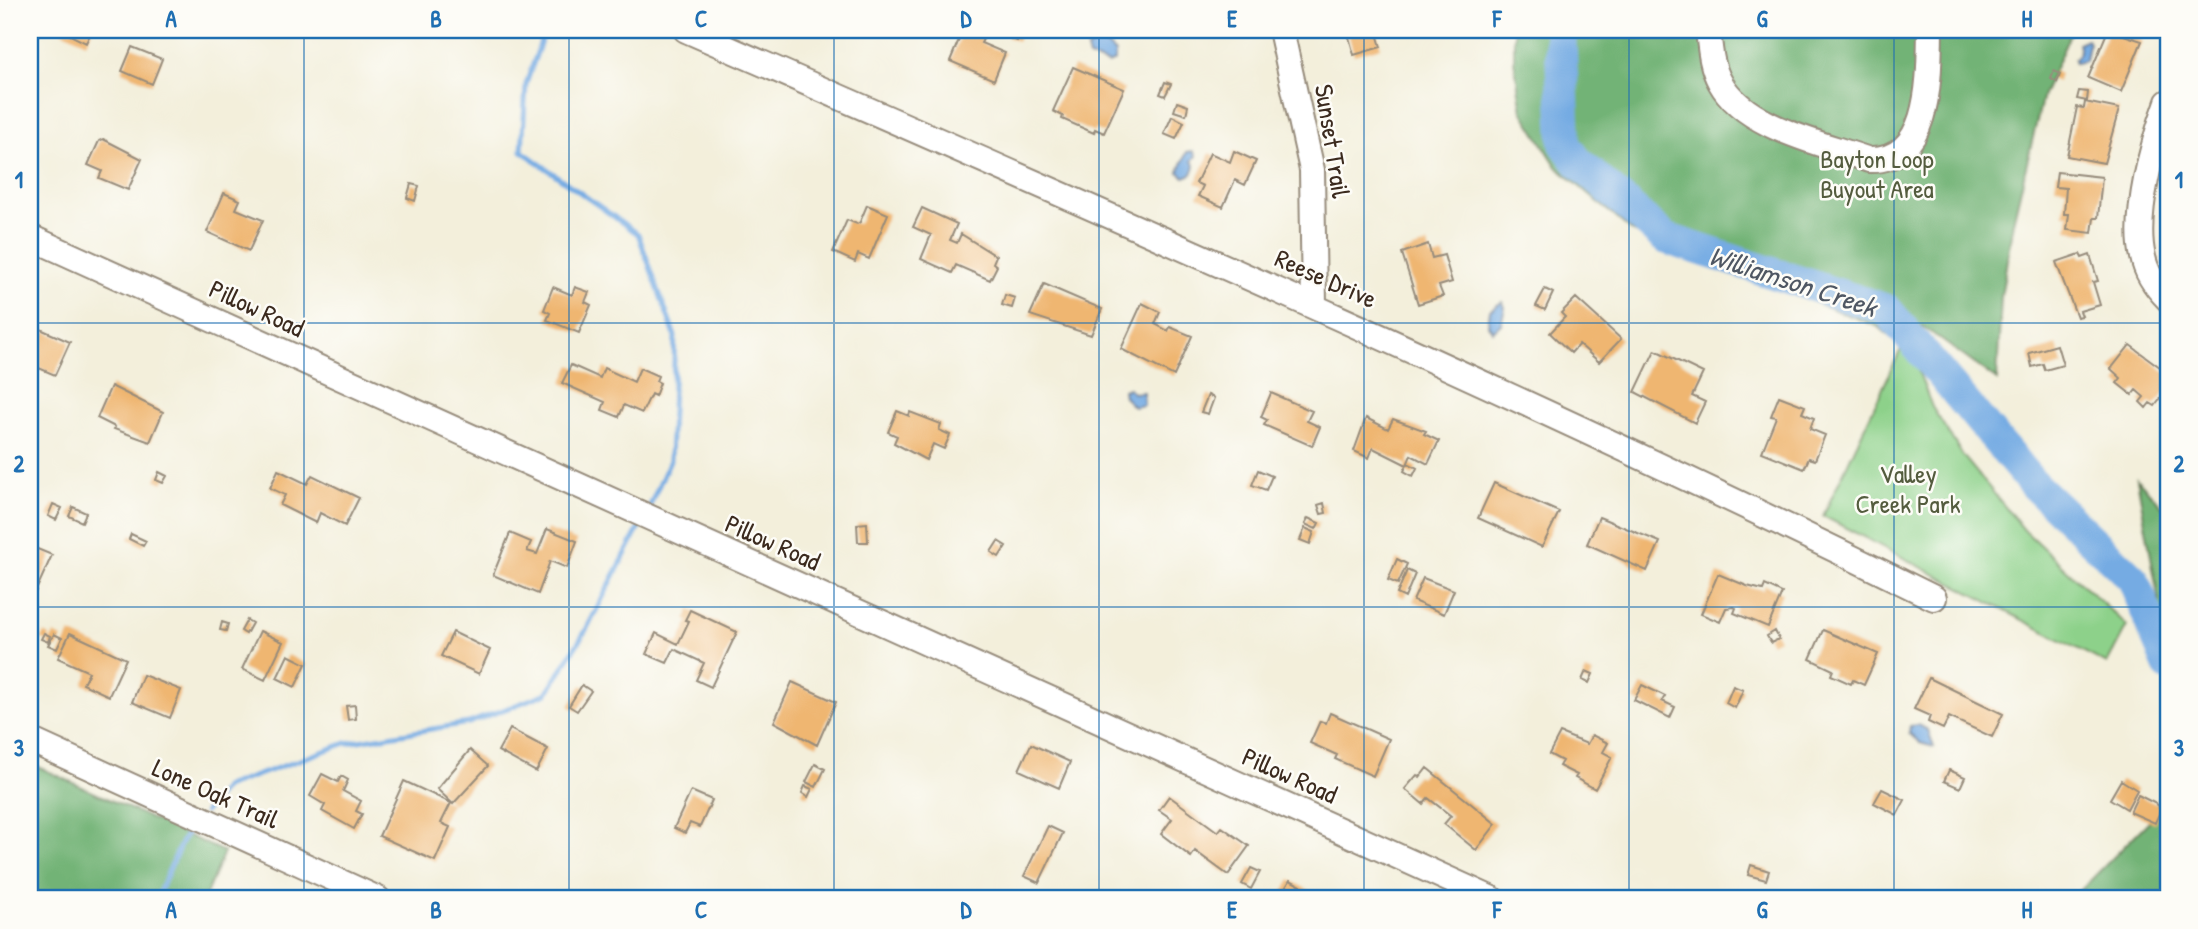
<svg xmlns="http://www.w3.org/2000/svg" width="2198" height="929" font-family="'Patrick Hand',sans-serif">
  <rect width="100%" height="100%" fill="#fdfcf7"/>
  <filter id="ink" filterUnits="userSpaceOnUse"><feTurbulence type="fractalNoise" baseFrequency=".0143" numOctaves="2"/><feDisplacementMap in="SourceGraphic" scale="14" xChannelSelector="R" yChannelSelector="G"/><feConvolveMatrix kernelMatrix="1 2 1 2 8 2 1 2 1" color-interpolation-filters="sRGB"/></filter>
  <filter id="wash" filterUnits="userSpaceOnUse"><feTurbulence type="fractalNoise" baseFrequency=".00686" numOctaves="4" result="noise"/><feDisplacementMap in="SourceGraphic" scale="28" xChannelSelector="R" yChannelSelector="G"/><feGaussianBlur stdDeviation="1.57" result="paint"/><feColorMatrix in="noise" values="0 0 0 0 0 0 0 0 0 0 0 0 0 0 0 0 0 1.4 0 .05"/><feComposite in="paint" operator="in"/></filter>
  <g filter="url(#wash)">
    <rect width="100%" height="100%" fill="#f3efdb"/>
    <path fill="#8dd18a" stroke="#647e54" stroke-width="2" d="M1902,347L1916,365L1932,407L1963,456L2025,531L2127,626L2107,664L1823,516Z"/>
    <path fill="#72b376" stroke="#566e4a" stroke-width="2" d="M1514,30H2072L2043,95L2013,222L2001,297L1997,380L1922,326L1902,347L1879,327L1633,232L1557,167L1522,111L1514,61Z
      M2137,479L2168,512V651Z
      M2168,715V899H2072L2157,813Z
      M30,763L224,852L204,899H30Z"/>
    <path fill="#75abe3" stroke="#586a80" stroke-width="2" d="M2087,39L2089,44L2086,61L2075,63L2074,59L2080,53L2078,43Z
      M1096,43L1108,46L1115,53V61L1108,64L1089,57L1087,49Z
      M1187,152L1193,151L1196,156L1192,161L1195,166L1192,174L1184,177L1179,172Z
      M1502,302L1505,307L1501,324L1493,331L1488,325L1490,310Z
      M1129,388L1133,393L1143,392L1144,405L1134,407L1124,397L1123,390Z
      M1918,725L1928,730L1934,747L1920,743L1909,733L1910,726Z"/>
    <g fill="none" stroke-linecap="round" stroke-linejoin="round">
      <path stroke="#75abe3" stroke-width="5" d="M545,30L526,84L522,151L638,234L675,336L670,460L648,510
        M205,812L225,787L346,743L469,723L547,693L586,630L642,522
        M156,899L183,839L196,822"/>
      <path stroke="#75abe3" stroke-width="32" d="M1560,30L1565,144L1578,162L1665,238L1887,310L2034,485L2133,579L2168,665"/>
    </g>
    <g id="blocks">
      <path fill="#efb671" d="M30,30H41L37,37Z
        M60,30H92L86,43Z
        M963,30L985,35L981,43L1005,53L994,80L950,61Z
        M1010,30H1021L1017,41L1007,37Z
        M1347,30H1376L1381,47L1354,55Z
        M2108,30L2142,41L2121,92L2088,78Z
        M132,47L162,59L152,84L122,71Z
        M1073,67L1124,89L1104,133L1095,129L1094,133L1062,119L1063,116L1053,111Z
        M2054,71L2060,74L2057,82L2051,79Z
        M1165,82L1171,84L1165,96L1160,94Z
        M2079,91L2088,92L2087,101L2077,99Z
        M1177,102L1188,106L1186,115L1174,111Z
        M2085,102L2119,109L2104,163L2067,156L2077,107L2084,108Z
        M1172,116L1184,122L1176,139L1164,134Z
        M103,139L142,159L128,190L99,178L102,171L88,165L99,141Z
        M1234,151L1256,161L1245,185L1235,180L1223,207L1198,196L1203,186L1196,183L1210,153L1230,162Z
        M2057,172L2102,177L2098,218H2094L2092,233L2067,230L2069,214H2064L2066,188L2055,187Z
        M411,184L419,186L415,201L407,198Z
        M224,193L240,200L236,209L263,220L249,251L207,232Z
        M867,205L888,214L869,259L858,254L855,262L833,252L847,220L857,224L860,222Z
        M922,208L957,224L950,240L957,243L961,234L996,256L993,263L997,266L990,280L956,265L952,273L921,259L931,235L913,227Z
        M1428,244L1432,258L1444,255L1452,282L1439,286L1443,296L1418,304L1402,253Z
        M2080,254L2082,258L2090,255L2098,281L2093,282L2100,305L2080,311L2082,316L2077,317L2056,262Z
        M1044,284L1102,309L1091,335L1030,315Z
        M553,287L572,295L575,287L589,292L585,302L591,305L579,333L547,320L550,313L544,310Z
        M1545,289L1553,293L1545,310L1536,306Z
        M1005,295L1015,298L1012,308L1002,305Z
        M1576,298L1621,339L1599,362L1579,344L1571,353L1550,333L1565,317L1561,313Z
        M1142,303L1160,312L1155,324L1168,331L1170,327L1192,336L1174,376L1121,349Z
        M38,328L70,342L55,375L39,368L30,388V348Z
        M2057,345L2063,365L2045,370L2043,364L2032,367L2029,353Z
        M2130,345L2168,373V389L2155,406L2150,403L2146,408L2140,402L2144,397L2136,390L2132,395L2117,383L2121,378L2111,369Z
        M1655,350L1703,373L1692,396L1705,402L1695,423L1635,392Z
        M571,365L600,378L604,368L634,382L640,368L658,376L656,381L660,383L655,396L651,394L642,413L624,405L619,417L602,410L605,402L562,383Z
        M111,386L163,412L150,442L114,429L115,427L97,418Z
        M1271,393L1312,411L1307,421L1320,427L1312,446L1264,425L1267,420L1261,417Z
        M1208,395L1214,398L1208,414L1201,412Z
        M1779,396L1805,406L1802,413L1814,418L1810,429L1825,435L1815,460L1809,458L1804,469L1762,452L1776,417L1771,416Z
        M897,411L909,416L910,412L941,424L939,430L950,435L944,449L933,444L926,460L894,443L897,436L888,432Z
        M1366,418L1388,429L1393,419L1426,431L1424,434L1439,441L1428,464L1411,455L1407,465L1373,448L1369,458L1354,451Z
        M1408,463L1417,468L1413,476L1404,471Z
        M278,470L307,484L312,475L359,498L345,526L320,513L316,523L280,505L285,495L270,488Z
        M1258,470L1272,476L1266,490L1252,485Z
        M159,472L167,476L163,483L156,480Z
        M1494,483L1559,512L1542,547L1478,518Z
        M1324,503L1326,513L1321,514L1318,505Z
        M53,504L62,508L56,520L48,516Z
        M73,507L86,513L82,522L69,516Z
        M1599,517L1660,542L1647,571L1587,544Z
        M1308,518L1319,523L1316,529L1305,524Z
        M867,523L868,542H858L857,524Z
        M1305,528L1314,532L1310,544L1300,540Z
        M547,529L577,541L567,568L550,561L538,594L493,575L510,533L531,542L527,551L537,554Z
        M131,534L146,541L143,546L129,539Z
        M998,541L1006,546L999,557L991,552Z
        M30,546L52,555L34,595L30,592Z
        M1397,559L1407,564L1398,584L1388,580Z
        M1407,570L1415,574L1405,598L1397,594Z
        M1718,574L1747,586L1763,590L1765,585L1782,593L1768,627L1734,613L1736,608L1734,607L1726,608L1720,622L1701,614Z
        M1423,578L1454,590L1444,614L1413,601Z
        M690,610L737,632L711,687L696,680L704,663L674,649L667,663L646,654L656,633L678,644L689,621L685,620Z
        M247,620L252,623L246,634L241,631Z
        M222,622L228,624L226,631L220,630Z
        M1823,630L1878,654L1864,685L1853,680L1851,684L1831,675L1833,670L1810,659Z
        M260,631L283,642L265,680L242,669Z
        M1775,631L1779,639L1771,643L1767,636Z
        M453,632L490,650L479,674L441,656Z
        M44,633L50,636L48,642L41,639Z
        M70,633L126,659L109,696L83,684L89,672L58,658Z
        M54,634L62,638L57,649L48,645Z
        M288,655L306,664L295,687L277,678Z
        M1586,671L1593,674L1589,683L1582,680Z
        M143,675L181,690L170,718L132,702Z
        M1929,678L2003,714L1992,737L1949,717L1943,729L1928,722L1930,716L1914,709Z
        M792,682L836,702L817,745L774,722Z
        M582,685L591,691L577,711L569,706Z
        M1642,685L1665,696L1662,701L1675,707L1670,718L1634,700Z
        M1733,686L1743,690L1735,708L1726,703Z
        M355,705L356,719L348,720L346,706Z
        M1330,713L1389,739L1373,776L1335,759L1337,755L1310,743L1320,721L1326,723Z
        M510,729L548,749L536,772L498,751Z
        M1560,733L1587,744L1592,735L1608,743L1603,752L1612,757L1595,789L1575,778L1577,775L1559,766L1562,761L1549,754Z
        M1031,744L1070,762L1059,788L1019,770Z
        M470,750L488,766L453,804L437,789Z
        M815,764L825,769L816,787L806,782Z
        M1427,768L1496,824L1476,850L1444,824L1451,816L1428,798L1423,804L1405,789L1417,775L1420,777Z
        M1949,770L1965,777L1960,788L1944,781Z
        M322,774L338,782L341,776L348,780L343,791L361,801L356,811L362,814L354,829L322,811L325,805L310,796Z
        M2121,780L2137,790L2127,809L2110,799Z
        M404,781L451,803L441,823L450,827L435,861L379,836Z
        M805,786L812,789L808,797L802,793Z
        M1882,789L1905,800L1897,815L1874,803Z
        M691,791L712,800L700,827L690,823L685,833L674,828Z
        M2138,795L2162,807L2155,823L2130,812Z
        M1169,796L1218,832L1222,827L1249,846L1228,875L1195,851L1191,857L1161,834L1172,819L1159,810Z
        M1048,826L1063,833L1039,883L1024,876Z
        M1751,865L1769,871L1766,880L1748,875Z
        M1251,868L1260,872L1251,889L1242,884Z
        M1290,880L1325,899H1279Z"/>
    </g>
  </g>
  <g filter="url(#ink)">
    <use href="#blocks" fill-opacity="0" stroke="#978c7c" stroke-width="2"/>
    <g fill="none" stroke-linecap="round" stroke-linejoin="round">
      <defs>
        <path id="minor" d="M686,30C1105,213 1524,395 1934,598
          M1281,30L1312,170L1314,305
          M1708,30C1710,48 1711,66 1720,82C1745,128 1822,143 1869,160C1932,162 1929,75 1930,30
          M2168,102C2153,142 2133,215 2143,257C2146,273 2157,288 2168,299
          M30,237L1492,899
          M30,740L378,899"/>
      </defs>
      <use href="#minor" stroke="#978c7c" stroke-width="28"/>
      <use href="#minor" stroke="#fff" stroke-width="24"/>
    </g>
  </g>
  <path fill="none" stroke="#1f6fb2" stroke-width="2" stroke-opacity="0.55" d="M304,30V899M569,30V899M834,30V899M1099,30V899M1364,30V899M1629,30V899M1894,30V899M30,323H2168M30,607H2168"/>
  <g text-anchor="middle" dominant-baseline="central" stroke-width="5" stroke-linejoin="round" paint-order="stroke">
    <g font-size="26" fill="#3b2a1e" stroke="#fdfcf7">
      <text transform="translate(1333 141) rotate(81)">Sunset Trail</text>
      <text transform="translate(1326 278) rotate(24)">Reese Drive</text>
      <text transform="translate(257 308) rotate(25)">Pillow Road</text>
      <text transform="translate(773 542) rotate(24)">Pillow Road</text>
      <text transform="translate(1290 775) rotate(24)">Pillow Road</text>
      <text transform="translate(216 793) rotate(24)">Lone Oak Trail</text>
    </g>
    <g font-size="26" fill="#545c3e" stroke="#fdfcf7">
      <text x="1877" y="158">Bayton Loop<tspan x="1877" dy="30">Buyout Area</tspan></text>
      <text x="1908" y="473">Valley<tspan x="1908" dy="30">Creek Park</tspan></text>
    </g>
    <g font-size="28" font-style="italic" fill="#4f5763" stroke="#fdfcf7">
      <text transform="translate(1793 281) rotate(18)">Williamson Creek</text>
    </g>
  </g>
  <rect width="2198" height="929" fill="none" stroke="#fdfcf7" stroke-width="77"/>
  <rect x="38" y="38" width="2122" height="852" fill="none" stroke="#1f6fb2" stroke-width="2.5"/>
  <g font-size="23" text-anchor="middle" font-weight="bold" fill="#1f6fb2">
    <text x="171" y="27">A</text>
    <text x="436" y="27">B</text>
    <text x="701" y="27">C</text>
    <text x="966" y="27">D</text>
    <text x="1232" y="27">E</text>
    <text x="1497" y="27">F</text>
    <text x="1762" y="27">G</text>
    <text x="2027" y="27">H</text>
    <text x="19" y="188">1</text>
    <text x="2179" y="188">1</text>
    <text x="19" y="472">2</text>
    <text x="2179" y="472">2</text>
    <text x="19" y="756">3</text>
    <text x="2179" y="756">3</text>
    <text x="171" y="918">A</text>
    <text x="436" y="918">B</text>
    <text x="701" y="918">C</text>
    <text x="966" y="918">D</text>
    <text x="1232" y="918">E</text>
    <text x="1497" y="918">F</text>
    <text x="1762" y="918">G</text>
    <text x="2027" y="918">H</text>
  </g>
</svg>
